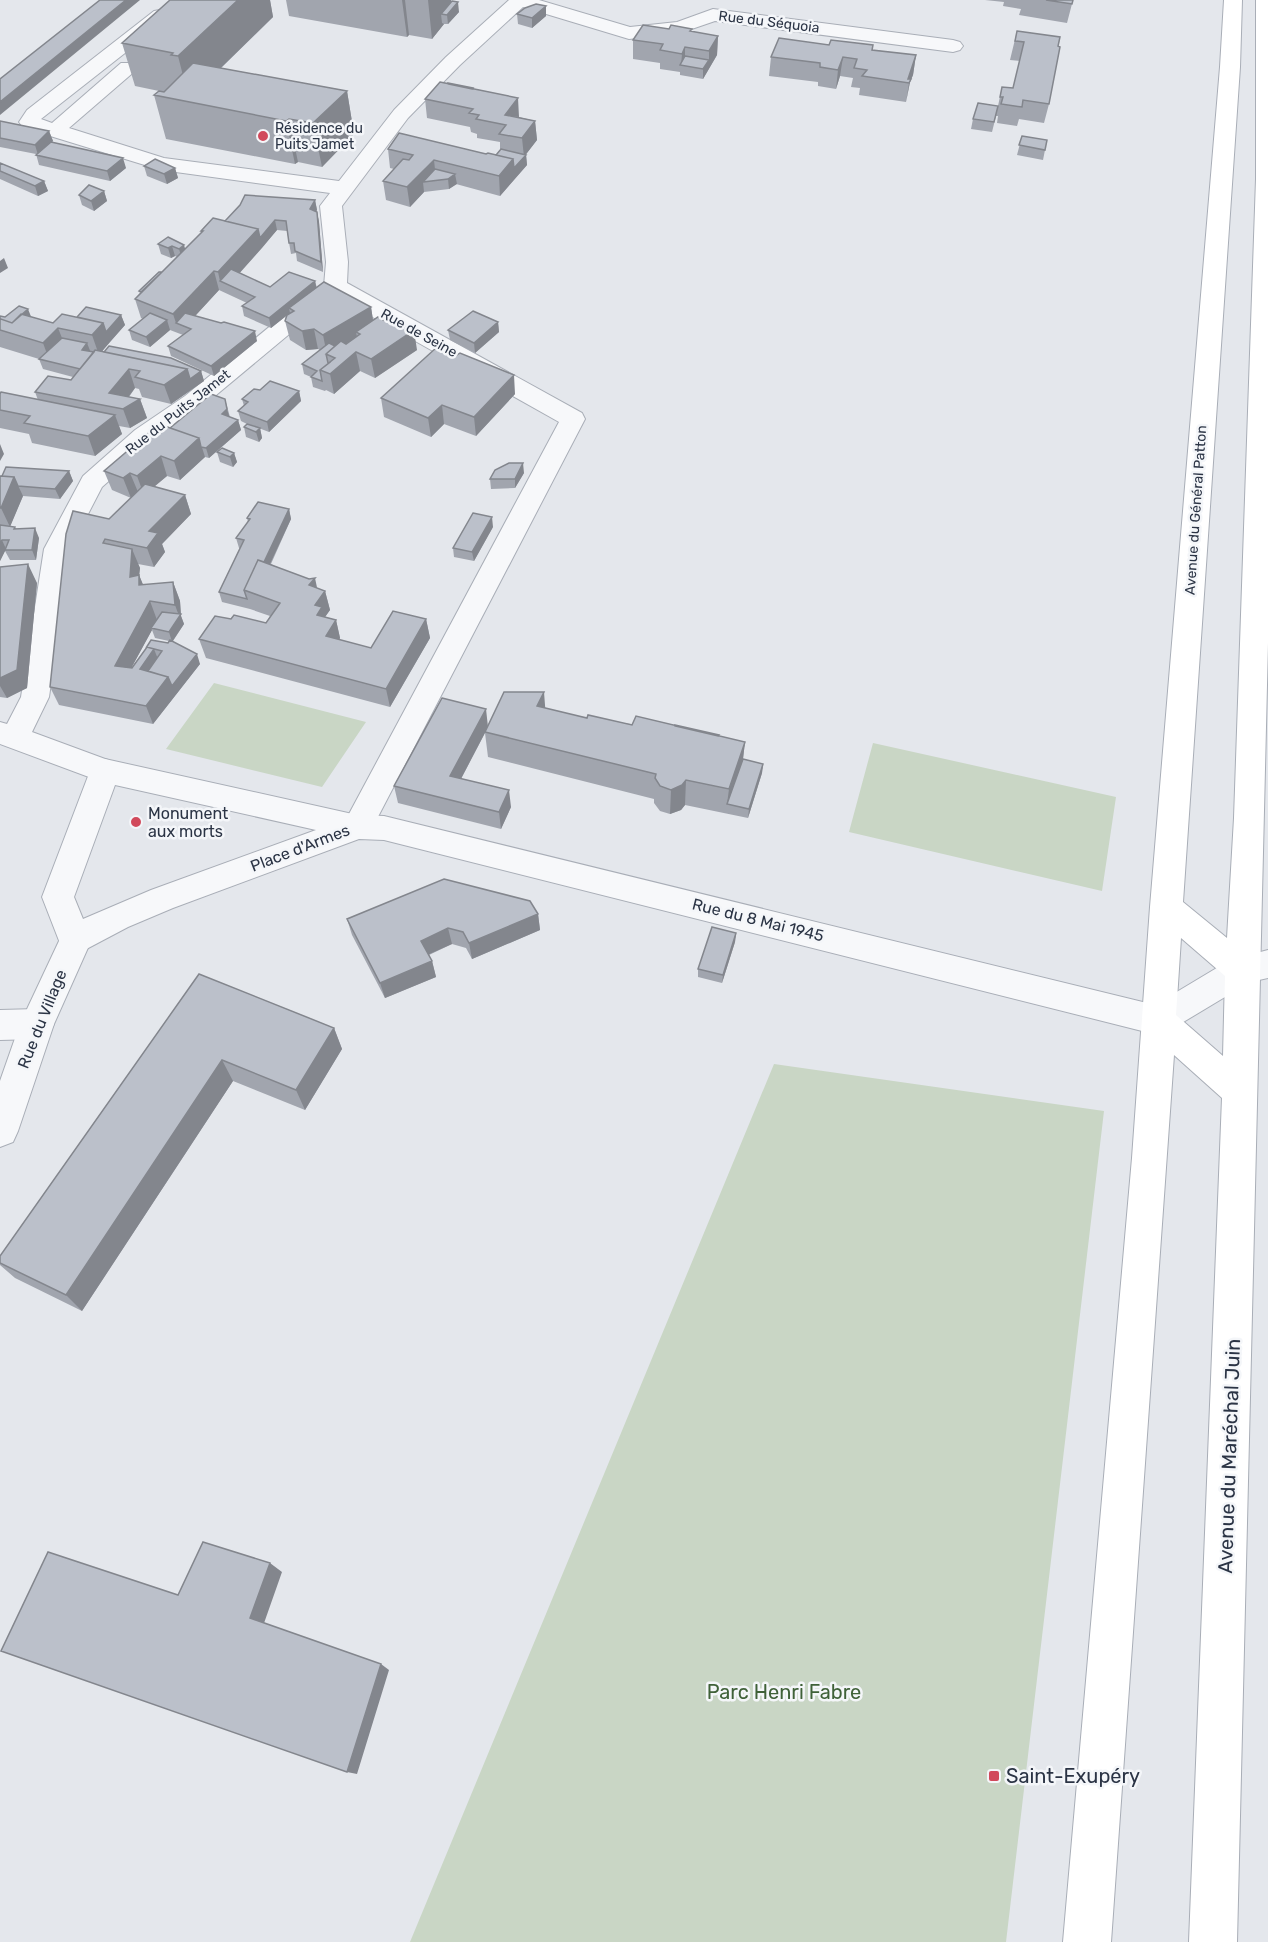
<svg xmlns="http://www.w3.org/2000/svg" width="1268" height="1942" font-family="Rubik,sans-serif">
  <rect width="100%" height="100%" fill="#e4e7ec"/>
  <path fill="#c9d6c5" d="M214,683L366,722L322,787L166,749Z
    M873,743L1116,797L1102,891L849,832Z
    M774,1064L1104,1111L1006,1942H410Z"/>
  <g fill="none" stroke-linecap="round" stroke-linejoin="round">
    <defs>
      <path id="minor" d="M190,0H211L195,15L167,20L41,119L52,123L121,63H135L138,67L135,71L69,128L164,158L339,181L394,110L446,57L509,0H539L630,27L677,22L713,9L953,40L960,42L963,46L960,50L953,52L715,21L680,33L629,39L523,7L460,65L408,118L342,206L348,262L347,283L582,413L585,419L368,836L357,839L346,836L342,827L559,422L330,293L332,296L329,301L203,406L153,442L102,487L70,549L49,697L32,732L116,763L120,771L116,779L105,783L0,744V722L7,724L21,697L44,549L83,476L135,430L185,396L313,291H327L324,286L326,262L320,206L330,193L161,170L47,135L22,126L19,122L27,110L154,11L182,6Z
        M75,927L87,931L91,941L54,1024L18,1131L13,1142L0,1147V1081L20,1024L59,941L63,931Z"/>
      <path id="tertiary" d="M105,759L357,815L384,816L1155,1005L1230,960L1268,950V978L1250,982L1170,1030L1158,1035L384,840L359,839L173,908L128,927L75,955L63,951L42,897L90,771L94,763ZM115,785L316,830L151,890L83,919L74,897Z
        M37,1009L49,1014L54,1024L49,1034L37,1039L0,1040V1010Z"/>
      <path id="secondary" d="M1224,0H1242L1240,67L1183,902L1227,938L1234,818L1256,179V0H1268V643L1237,1942H1189L1222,1098L1174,1055L1111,1942H1063L1132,1158L1150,907L1220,67ZM1181,938L1225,976L1223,1056L1176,1015Z"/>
    </defs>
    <use href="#minor" stroke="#a9aeb7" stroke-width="2"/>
    <use href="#tertiary" stroke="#a9aeb7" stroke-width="2"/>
    <use href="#secondary" stroke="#a9aeb7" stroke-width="2"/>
    <use href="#minor" fill="#f7f8fa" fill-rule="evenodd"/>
    <use href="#tertiary" fill="#f7f8fa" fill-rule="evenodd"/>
    <use href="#secondary" fill="#fff" fill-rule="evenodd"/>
  </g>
  <path fill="#a1a5ae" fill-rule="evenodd" d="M170,0H270L273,17L221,68L347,91L354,134L322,167L298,162L295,164L166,139L154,95L159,91L135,86L122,43Z
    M286,0H451V3L459,12L448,24H444L432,39L409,35L407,37L289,16Z
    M985,0H1073L1067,23L1019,15L1021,9L1003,6L1004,2Z
    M546,6V16L532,28L518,24L517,14Z
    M1017,31L1060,37L1049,104L1044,123L1019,119L1017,126L997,123L998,116H996L992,132L971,129L973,119L998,106L1002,87L1013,88L1020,61L1010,60Z
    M691,32L718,36L717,55L703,79L680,75V72L660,69V63L633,59V40Z
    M873,45V50L916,55L913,75L910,82L906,102L859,95L860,88L851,87L853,78L840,76L836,89L818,86V82L769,76L771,57Z
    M473,88V89L519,117L535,121L537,140L526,154L527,165L500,196L456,184L449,189L424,192L410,207L386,200L383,181L394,169L390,168L388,149L486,154L496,155L500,150V142L477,138V134L471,132L470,127L427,118L425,99Z
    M0,121L49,131L53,141L52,142L126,168L110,181L39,165L36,154L0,147Z
    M1022,136L1045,150L1043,160L1017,155Z
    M0,163L44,181L48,191L38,196L0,179Z
    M144,166L175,168L178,178L167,184L147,176Z
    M104,191L107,201L94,211L82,205L79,195Z
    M315,200L317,210L316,211L317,212L319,222L323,272L297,261L296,253L291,254L287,231L277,230L239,273L270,287L315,281L317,288L371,307L373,320L417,350L375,378L360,371L334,394L326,390L325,391L313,387L311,377L304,374L302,364L320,350L318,349L306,350L290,340L285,321L286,316L271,328L244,316L242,306L247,303L219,290L195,316L257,341L214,376L171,356L168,346L183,335L170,330L150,347L132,340L129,330L143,319L141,318L135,299L140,293L139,291L162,272L177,257L175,256L171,258L161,254L158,244L185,249L201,233V231L225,221Z
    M121,315L125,325L102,351L201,371L204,381L171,404L142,397L139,389L135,388L129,397L140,399L147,418L130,428L119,426L122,434L95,456L32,443L29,434L0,428V410L38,400L35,392L71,380L73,377L43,369L39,359L0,347V316L5,317H31L53,323L77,317Z
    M498,322L499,332L475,353L450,340L448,330Z
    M260,390L299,391L301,401L269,432L248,424L260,428L262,438L259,442L246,437L244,427L247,424L241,421L238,411L244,406L242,399Z
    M515,394L476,436L444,424L431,437L384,417L381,398Z
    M225,399L230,417L238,420L241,430L209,458L205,457L180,480L167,476L154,487L185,495L191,514L162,544L165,552L154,567L138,564L140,568L139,575L143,585L173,582L180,601L181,616L184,624L173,641L200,664L153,724L59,705L50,687L109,519L131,498L112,490L104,471L169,428ZM152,630L155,638L169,641L168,643L146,648L131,668Z
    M217,452L234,453L237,462L233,467L220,462Z
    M69,471L73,481L60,499L23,496L10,526L39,538L36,560H10L5,551L0,561V476Z
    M524,473L515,488L491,489L490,479Z
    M289,509L291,519L271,564L317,588L325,591L330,610L325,617L336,620L340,638L339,640L371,648L426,619L430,638L390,707L206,658L199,639L231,619L266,623L270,616L250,609L222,602L219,592L240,548H239L236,538L248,522L247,518Z
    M493,527L474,561L454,557L453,548Z
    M0,567L37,583L27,688L7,698L0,697Z
    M545,708L587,718L718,736L745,742L743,759L763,764L762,773L748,818L685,805L681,810L670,814L660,811L654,803V799L488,757L485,733L461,779L511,807L501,829L398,803L394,786L488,726Z
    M538,914L540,930L472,959L466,948L452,944L429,955L432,961L436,977L385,998L352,935L347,919Z
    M736,933L735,942L722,983L698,977V969Z
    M199,974L334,1028L342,1049L305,1110L233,1081L82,1311L15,1278L0,1265V1256Z"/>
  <path fill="#83868d" d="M126,0H140L0,115V102Z
    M238,0H270L273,17L189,99L178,56Z
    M402,0H405L409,35L407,37Z
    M428,0H451L452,9L458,2L459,12L448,24L447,15L441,14L442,23L444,24L432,39Z
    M546,6V16L532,28V18Z
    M718,36L717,55L703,79V69L709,60V51Z
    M685,47V66H681L682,54Z
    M916,55L913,75L910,82L906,102L909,83L908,79Z
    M843,57L840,76L836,89L838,70Z
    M347,91L354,134L322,167L313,123Z
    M518,98L519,117L505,115Z
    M289,119L298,162L295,164L286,121Z
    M535,121L537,140L524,157L522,138Z
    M49,131L53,141L38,155L35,145Z
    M526,155L527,165L500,196L499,176L513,159Z
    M123,158L126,168L110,181L107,171Z
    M434,160L436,179L423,182L424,192L410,207L407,187Z
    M175,168L178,178L167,184L164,174Z
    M455,174L457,184L449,189L448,179Z
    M44,181L48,191L38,196L35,186Z
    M104,191L107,201L94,211L91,201Z
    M315,200L317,210L312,219L310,209Z
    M317,212L319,222L323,272L321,262Z
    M275,220L277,230L262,248L229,285L220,281L218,272L258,229Z
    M184,245L187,255L182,259L179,249Z
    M172,246L175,256L171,258L168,248Z
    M4,258L8,268L0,273V261Z
    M214,271L219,290L185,327L176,323L173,314Z
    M315,281L317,291L289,308L290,313L271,328L269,318Z
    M371,307L374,327L360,334L356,332L357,337L327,355L323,335Z
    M28,309L32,319L2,331Z
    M121,315L125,325L110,342L106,332Z
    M167,320L170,330L150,347L146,337Z
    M498,322L499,332L475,353L474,343Z
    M103,323L110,342L99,355L92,335Z
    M58,328L66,348L50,362L43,343Z
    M314,329L318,349L306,350L302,331Z
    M414,330L417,350L375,378L371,359Z
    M255,331L257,341L214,376L211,366Z
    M87,343L91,353L82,350Z
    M356,352L360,371L334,394L330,374Z
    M129,369L135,388L120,408L109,393Z
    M187,369L201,371L204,381L171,404L164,385Z
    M514,375L515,394L476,436L474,417Z
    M299,391L301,401L269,432L267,422Z
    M140,399L147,418L130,428L123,409Z
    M442,405L444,424L431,437L428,418Z
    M227,409L230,419L222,414Z
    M115,415L122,434L95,456L88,436Z
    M238,420L241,430L209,458L206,448Z
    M260,428L262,438L259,442L256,432Z
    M199,438L205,457L180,480L174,461Z
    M0,444L4,454L0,461Z
    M234,453L237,462L233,467L230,457Z
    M161,456L167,476L144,495L137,476Z
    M523,463L524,473L515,488V479Z
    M69,471L73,481L60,499L55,489Z
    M130,473L138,492L131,498L123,478Z
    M14,477L23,496L10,527L1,508Z
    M185,495L191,514L162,544L165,552L154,567L147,548L149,531Z
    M289,509L291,519L256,594L250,592Z
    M492,517L493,527L474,561L472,552Z
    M35,528L39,538L36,560L32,550Z
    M2,540L6,549L0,561V543Z
    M132,549L140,568L137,595L130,577Z
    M28,564L37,583L27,688L7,698L0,686V678Z
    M139,575L147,594L139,585Z
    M315,578L319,597L309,585Z
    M173,582L180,601L181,616L184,624L172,642L169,632L179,616L175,605Z
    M325,591L330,610L325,617L322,633L315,605Z
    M150,601L157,620L151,628L152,630L127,676L115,666Z
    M426,619L430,638L390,707L386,689Z
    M336,620L340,638L330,655L326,636Z
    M154,649L161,667L144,680L140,669Z
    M197,654L200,664L153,724L146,706L168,677Z
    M544,692L546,718L537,706Z
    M486,709L488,727L453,794L450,776Z
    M745,742L742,767L727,804L729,789Z
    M763,764L762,773L748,818L749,809Z
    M686,780L685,805L681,810L670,814L671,790Z
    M509,790L511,807L501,829L499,812Z
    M538,914L540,930L472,959L469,943Z
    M448,928L452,944L425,956L421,941Z
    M736,933L735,942L722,983L723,975Z
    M432,961L436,977L385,998L380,983Z
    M334,1028L342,1049L305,1110L296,1090Z
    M222,1060L233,1081L82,1311L66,1295Z
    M270,1563L282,1572L263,1626L250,1618Z
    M381,1664L389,1670L357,1774L347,1772Z"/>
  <path fill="#bbc0ca" stroke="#83868d" stroke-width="1.5" d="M100,0H126L0,102V79Z
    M170,0H238L178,56L171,55L173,53L122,43Z
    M1046,0H1073L1072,4Z
    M452,1L458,2L447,15L441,14Z
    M536,4L546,6L532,18L517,14L525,8Z
    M643,25L669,29L671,25L692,29L690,31L718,36L709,51L685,47L682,54L660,50L663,44L633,40Z
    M1017,31L1060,37L1058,46L1060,47L1049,104L1023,100L1022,107L1001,104L1003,97H1000L1002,87L1013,88L1024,42L1015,41Z
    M779,38L829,45L831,40L848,42L873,45L872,50L916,55L908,79H911L909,83L862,76L867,70L854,68L857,59L843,57L838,70L820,67V63L771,57Z
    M685,56L709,60L703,69L680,65Z
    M193,63L347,91L313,123L289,119L286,121L154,95L159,91L164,92Z
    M440,82L518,98L505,115L535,121L522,138L499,134L506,125L476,119L479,115L469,113L473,109L425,99Z
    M448,83L473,88L472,89L448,84Z
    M978,103L998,106L994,122L973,119Z
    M0,121L49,131L35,145L0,138Z
    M399,133L486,154L488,153L513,159L499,176L434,160L407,187L383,181L403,159L409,160L413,155L388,149Z
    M1022,136L1047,140L1045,150L1019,145Z
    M51,142L123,158L107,171L36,155Z
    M501,149L526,155L514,168L513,159L496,155Z
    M155,159L175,168L164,174L144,166Z
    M0,163L44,181L35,186L0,171Z
    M435,169L455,174L448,179L423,182Z
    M89,185L104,191L91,201L79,195Z
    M245,195L315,200L310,209L317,212L321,262L295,251L294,243H289L286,221L275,220L260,238L258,229L225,221L240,205Z
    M213,218L258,229L218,272L214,271L173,314L135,299L203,231H201Z
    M168,237L184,245L179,249L172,246L168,248L158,244Z
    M231,269L270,287L289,272L315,281L269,318L242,306L255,297L220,281Z
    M159,272H162L141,292L139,291Z
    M324,282L371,307L323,335L314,329L302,331L285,321L287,315L294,311L289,308Z
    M19,306L28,309L12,323L1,319L0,320V316L5,317Z
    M86,307L121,315L106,332L103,323L77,317Z
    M473,311L498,322L474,343L448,330Z
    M150,313L167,320L146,337L129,330Z
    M185,313L221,323L224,322L255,331L211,366L168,346L191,329L176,323Z
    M21,314L53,323L62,314L103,323L92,335L58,328L43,343L0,330V320L1,319L12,323Z
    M378,317L387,322L391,319L414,330L371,359L356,352L330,374L320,370L335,358L326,354L341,341L346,344L360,334L356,332Z
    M62,338L87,343L82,350L94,352L80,369L39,359Z
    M329,343L335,346L326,354L328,363H329L320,370L322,381L311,377L317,371L302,364Z
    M109,346L171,358L201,371L190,379L187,369L104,352Z
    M437,347L457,355L460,353L514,375L474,417L442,405L428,418L381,398Z
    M95,350L187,369L164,385L135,377L140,371L129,369L109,393L140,399L123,409L35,392L48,376L71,380Z
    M270,381L299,391L267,422L238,411L248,402L242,399L254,389L260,390Z
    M1,392L115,415L88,436L24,423L30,416L0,410V394Z
    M211,394L225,399L227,409L222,414L238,420L206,448L201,447L199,438L170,428Z
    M159,424L199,438L174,461L161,456L137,476L130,473L123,478L104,471Z
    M247,424L260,428L256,432L244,427Z
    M222,448L234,453L230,457L217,452Z
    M509,463H523L515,479H490L495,470Z
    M6,467L69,471L55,489L18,486L14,477L2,476Z
    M0,476L14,477L1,508H0Z
    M145,484L185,495L149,531L158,533L147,548L105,539L103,543L132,549L130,577L139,575V585L173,582L175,605L150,601L115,666L132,668L147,647L154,649L140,669L168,677L146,706L50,687L66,534L73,511L109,519Z
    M258,502L289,509L264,562L258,560L244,590L247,599L219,592L244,540L236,538L250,519L247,518Z
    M473,513L492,517L472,552L453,548Z
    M0,525L15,527L14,529L35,528L32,550H5L9,540H2L0,543Z
    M258,560L309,579L315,578L309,585L325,591L315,605L322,607L317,615L336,620L326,636L371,648L393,611L426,619L386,689L199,639L215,616L231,619L234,615L266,623L280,603L244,590Z
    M28,564L17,670L0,678V567Z
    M162,612L181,614L169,632L151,628Z
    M151,640L168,643L170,640L197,654L172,686L168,677L148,671L162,651L147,647L146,648Z
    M504,692H544L537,706L587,718L588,715L632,725L636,716L745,742L729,789L686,780L682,785L671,790L660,786L655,778L656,774L485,732Z
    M442,698L486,709L450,776L509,790L499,812L394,786Z
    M675,725L719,735L718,736L675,726Z
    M743,759L763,764L749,809L727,804Z
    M444,879L530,901L538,914L469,943L463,932L448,928L421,941L432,961L380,983L347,919Z
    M712,927L736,933L723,975L698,969Z
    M199,974L334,1028L296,1090L222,1060L66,1295L0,1263V1256Z
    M203,1542L270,1563L250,1618L381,1664L347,1772L1,1651L48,1552L178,1595Z"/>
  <g fill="#d1495b" stroke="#f4f6f9" stroke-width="2">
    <circle cx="263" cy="136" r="6"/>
    <circle cx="136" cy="822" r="6"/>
    <rect x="988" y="1770" width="12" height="12" rx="3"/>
  </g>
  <g text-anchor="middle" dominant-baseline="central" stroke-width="5" stroke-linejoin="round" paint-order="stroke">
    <g font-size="14" fill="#2b3445" stroke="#f4f6f9">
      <text transform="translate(769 22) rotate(7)">Rue du Séquoia</text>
      <text transform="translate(419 333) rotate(29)">Rue de Seine</text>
      <text transform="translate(178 412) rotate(-38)">Rue du Puits Jamet</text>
      <text transform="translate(1196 510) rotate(-86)">Avenue du Général Patton</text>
    </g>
    <g font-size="14" fill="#2b3445" stroke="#f4f6f9" text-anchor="start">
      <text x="275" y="128">Résidence du<tspan x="275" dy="16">Puits Jamet</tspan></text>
    </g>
    <g font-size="16" fill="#2b3445" stroke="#f4f6f9" text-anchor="start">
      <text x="148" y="813">Monument<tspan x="148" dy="18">aux morts</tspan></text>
    </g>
    <g font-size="16" fill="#2b3445" stroke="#f4f6f9">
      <text transform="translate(300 848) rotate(-21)">Place d'Armes</text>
      <text transform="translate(758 920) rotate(14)">Rue du 8 Mai 1945</text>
      <text transform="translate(42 1019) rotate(-68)">Rue du Village</text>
    </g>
    <g font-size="20" fill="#2b3445" stroke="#f4f6f9">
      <text transform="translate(1229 1456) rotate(-88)">Avenue du Maréchal Juin</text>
    </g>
    <g font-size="20" fill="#3f6138" stroke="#f4f6f9">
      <text x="784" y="1692">Parc Henri Fabre</text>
    </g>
    <g font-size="20" fill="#2b3445" stroke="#f4f6f9" text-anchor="start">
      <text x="1006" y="1776">Saint-Exupéry</text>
    </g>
  </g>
</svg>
